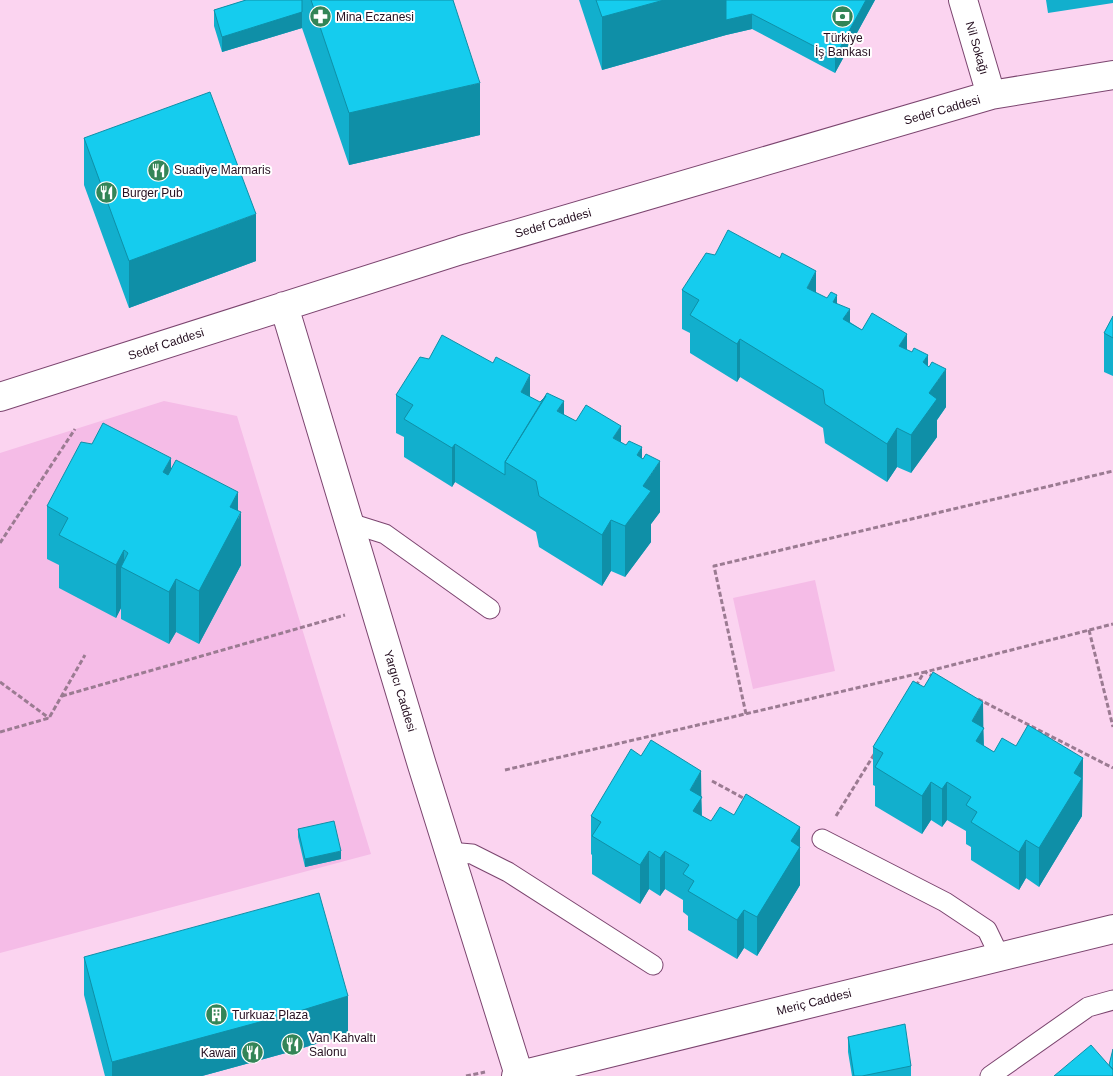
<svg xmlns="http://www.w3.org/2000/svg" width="1113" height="1076" font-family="Arial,sans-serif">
  <rect width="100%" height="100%" fill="#fbd4f0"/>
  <path fill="#f5bce7" d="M164,401L237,416L371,854L0,953V453Z
    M815,580L835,671L753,689L733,598Z"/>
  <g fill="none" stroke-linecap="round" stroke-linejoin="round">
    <defs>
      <path id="service" d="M350,523L385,534L490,609
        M822,839L945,902L987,930L1000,957
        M449,852L472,854L508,872L653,965
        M990,1076L1088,1007L1113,1000"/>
      <path id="minor" d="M963,0L991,95
        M284,306L422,765L519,1075
        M0,397L461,250L991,95L1113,75
        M516,1076L1113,929"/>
    </defs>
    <use href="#service" stroke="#7b456f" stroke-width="21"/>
    <use href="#minor" stroke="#7b456f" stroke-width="30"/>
    <path stroke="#9b7b92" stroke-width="3" stroke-dasharray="5 2.5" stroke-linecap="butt" d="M0,543L75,429
      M1089,630L1113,727
      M934,677L925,672L1113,624
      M0,682L49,718
      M916,686L924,672
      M62,696L345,615
      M978,699L1113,768
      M746,714L714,566L1113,471
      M0,732L49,718L85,655
      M505,770L925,672
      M712,781L747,800
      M836,816L875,753
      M466,1076L485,1072"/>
    <use href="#service" stroke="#fff" stroke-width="19"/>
    <use href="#minor" stroke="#fff" stroke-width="28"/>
  </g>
  <path fill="#12afcd" d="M246,0H453L480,135L349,165L302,28L222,52L214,26V10Z
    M579,0H875L835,73L752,29L726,35L602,70Z
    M1046,0H1113V3L1048,13Z
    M84,138L256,261L129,308L84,185Z
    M715,255L816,293L837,304L850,322L862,330L907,350L928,366L946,407L937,420V437L911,473L897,467L887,482L825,443L823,428L740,377L737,382L690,353V333L682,329V290Z
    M1113,316V376L1104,372V333Z
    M396,395L530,397L576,421L621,442L642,458L660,512L651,524V542L625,577L611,571L602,586L539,547L536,532L455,482L452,487L404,457V437L396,433Z
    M171,470L238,511L241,565L199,644L176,632L169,644L121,619V608L116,618L59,588V565L47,559V506Z
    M983,727L984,746L994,752L1016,746L1083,758L1082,816L1039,887L1026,878L1019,890L971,860V847L966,844V831L947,820L942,827L931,820L922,834L875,806V786L873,785V747Z
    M701,797L702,816L711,821L734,815L800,827V885L757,956L744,948L737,959L688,930V916L683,912V900L665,889L660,896L649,889L640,904L592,874V855L591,854V816Z
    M298,829L341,859L305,867L298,837Z
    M84,957L348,1034L293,1051L202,1076H105L84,995Z
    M848,1037L911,1066V1076H852L848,1052Z"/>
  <path fill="#0f8fa7" d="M664,0H726V35L602,70V17Z
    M866,0H875L835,73V57Z
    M302,12V28L222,52V37Z
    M752,14V29L726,35V20Z
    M480,83V135L349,165V113Z
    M256,214V261L129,308V261Z
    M816,271V309L807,288Z
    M837,295V333L833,302Z
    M850,309V348L843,319Z
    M907,334V372L899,346Z
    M740,339V377L737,382V344Z
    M928,355V393L923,362Z
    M946,369V407L937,420V437L911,473V435L929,393Z
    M530,375V413L521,392Z
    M564,401V452L557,411Z
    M621,426V477L613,438Z
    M897,428V467L887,482V444Z
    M455,444V482L452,487V448Z
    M642,447V498L637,455Z
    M171,458V510L163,472Z
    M660,461V512L651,524V542L625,577V526L643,486Z
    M238,492V519L241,512V565L199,644V591L230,507Z
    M611,520V571L602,586V535Z
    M124,550V568L121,567V608L116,618V565Z
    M176,579V632L169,644V592Z
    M983,702L984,766L976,779L972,721Z
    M1083,758L1082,816L1039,887V848L1074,773Z
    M701,771L702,835L693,849L690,790Z
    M931,782V820L922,834V796Z
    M947,782V820L942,827V789Z
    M800,827V885L757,956V917L791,841Z
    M1026,840V878L1019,890V852Z
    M341,851V859L305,867V859Z
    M649,851V889L640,904V865Z
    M665,851V889L660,896V858Z
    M744,910V948L737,959V920Z
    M348,996V1034L293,1051L202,1076H112V1062Z"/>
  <path fill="#15ccee" stroke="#0f8fa7" d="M246,0H302V12L222,37L214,10Z
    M311,0H453L480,83L349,113Z
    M596,0H664L602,17Z
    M726,0H866L835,57L752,14L726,20Z
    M210,92L256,214L129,261L84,138Z
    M728,230L780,258L782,253L816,271L807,288L827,298L831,292L837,295L833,302L850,309L843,319L862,330L872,313L907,334L899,346L912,352L914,348L928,355L923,362L929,367L932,362L946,369L929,393L937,399L911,435L897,428L887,444L825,404L823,390L740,339L737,344L690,315L699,300L682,290L706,253L715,255Z
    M1113,316V338L1104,333Z
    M442,335L493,363L496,357L530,375L521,392L540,402L546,396L505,462V475L455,444L452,448L404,419L413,405L396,395L420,357L429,359Z
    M547,393L564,401L557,411L576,421L586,405L621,426L613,438L626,445L629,441L642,447L637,455L643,459L646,454L660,461L643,486L651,491L625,526L611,520L602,535L539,496L536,481L505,462Z
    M103,423L171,458L163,472L168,475L176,460L238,492L230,507L241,512L199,591L176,579L169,592L121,567L128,553L124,550L116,565L59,535L68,518L47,506L81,442L92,444Z
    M933,672L983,702L972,721L984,728L976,741L994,752L1002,738L1016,746L1028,725L1083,758L1074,773L1082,778L1039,848L1026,840L1019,852L971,822L977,812L966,805L971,797L947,782L942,789L931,782L922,796L875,767L883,753L873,747L913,681L924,687Z
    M651,740L701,771L690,790L702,797L693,811L711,821L720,807L734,815L746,794L800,827L791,841L800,847L757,917L744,910L737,920L688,891L694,881L683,874L689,865L665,851L660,858L649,851L640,865L592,836L601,822L591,816L631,749L641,756Z
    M334,821L341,851L305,859L298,829Z
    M319,893L348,996L293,1013L112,1062L84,957Z
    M905,1024L911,1066L862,1076H854L848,1037Z
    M1091,1045L1113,1070V1076H1054Z
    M1113,1049V1069L1109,1065Z"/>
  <defs>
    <symbol id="pharmacy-disc" viewBox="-11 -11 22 22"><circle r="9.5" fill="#338557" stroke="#fff"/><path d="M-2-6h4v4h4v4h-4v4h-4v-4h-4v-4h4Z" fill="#fff"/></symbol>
    <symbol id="bank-disc" viewBox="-11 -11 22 22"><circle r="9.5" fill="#338557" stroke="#fff"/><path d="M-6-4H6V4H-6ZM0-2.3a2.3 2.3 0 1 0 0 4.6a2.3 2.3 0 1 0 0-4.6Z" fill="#fff"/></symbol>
    <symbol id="restaurant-disc" viewBox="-11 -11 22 22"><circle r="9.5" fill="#338557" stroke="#fff"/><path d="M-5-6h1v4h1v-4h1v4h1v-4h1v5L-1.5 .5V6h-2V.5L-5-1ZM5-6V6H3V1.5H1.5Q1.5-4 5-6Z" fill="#fff"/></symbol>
    <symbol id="building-disc" viewBox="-11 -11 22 22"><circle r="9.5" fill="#338557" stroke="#fff"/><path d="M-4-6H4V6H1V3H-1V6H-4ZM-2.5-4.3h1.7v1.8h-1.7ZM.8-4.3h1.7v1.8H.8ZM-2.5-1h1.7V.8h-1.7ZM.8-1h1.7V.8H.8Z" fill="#fff"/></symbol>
  </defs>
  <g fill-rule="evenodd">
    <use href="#pharmacy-disc" x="308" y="4" width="25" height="25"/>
    <use href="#bank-disc" x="830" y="4" width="25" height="25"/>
    <use href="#restaurant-disc" x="146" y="158" width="25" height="25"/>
    <use href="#restaurant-disc" x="94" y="180" width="25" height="25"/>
    <use href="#building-disc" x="204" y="1002" width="25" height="25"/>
    <use href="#restaurant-disc" x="280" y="1032" width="25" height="25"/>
    <use href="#restaurant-disc" x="240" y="1040" width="25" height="25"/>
  </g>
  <g text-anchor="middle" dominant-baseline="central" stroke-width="4" stroke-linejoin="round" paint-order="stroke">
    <g font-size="12" fill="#250f20" stroke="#fff" text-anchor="start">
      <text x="336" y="17">Mina Eczanesi</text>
      <text x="843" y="38" text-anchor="middle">Türkiye<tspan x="843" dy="14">İş Bankası</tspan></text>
      <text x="174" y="170">Suadiye Marmaris</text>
      <text x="122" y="193">Burger Pub</text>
      <text x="232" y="1015">Turkuaz Plaza</text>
      <text x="309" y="1038">Van Kahvaltı<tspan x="309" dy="14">Salonu</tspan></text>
      <text x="236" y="1053" text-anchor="end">Kawaii</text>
    </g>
    <g font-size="12" fill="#250f20" stroke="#fff">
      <text transform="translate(977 48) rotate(74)">Nil Sokağı</text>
      <text transform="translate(942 110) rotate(-16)">Sedef Caddesi</text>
      <text transform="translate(553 223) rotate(-16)">Sedef Caddesi</text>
      <text transform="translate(166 344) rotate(-18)">Sedef Caddesi</text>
      <text transform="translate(400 691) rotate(73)">Yargıcı Caddesi</text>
      <text transform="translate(814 1002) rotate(-14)">Meriç Caddesi</text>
    </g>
  </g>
</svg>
